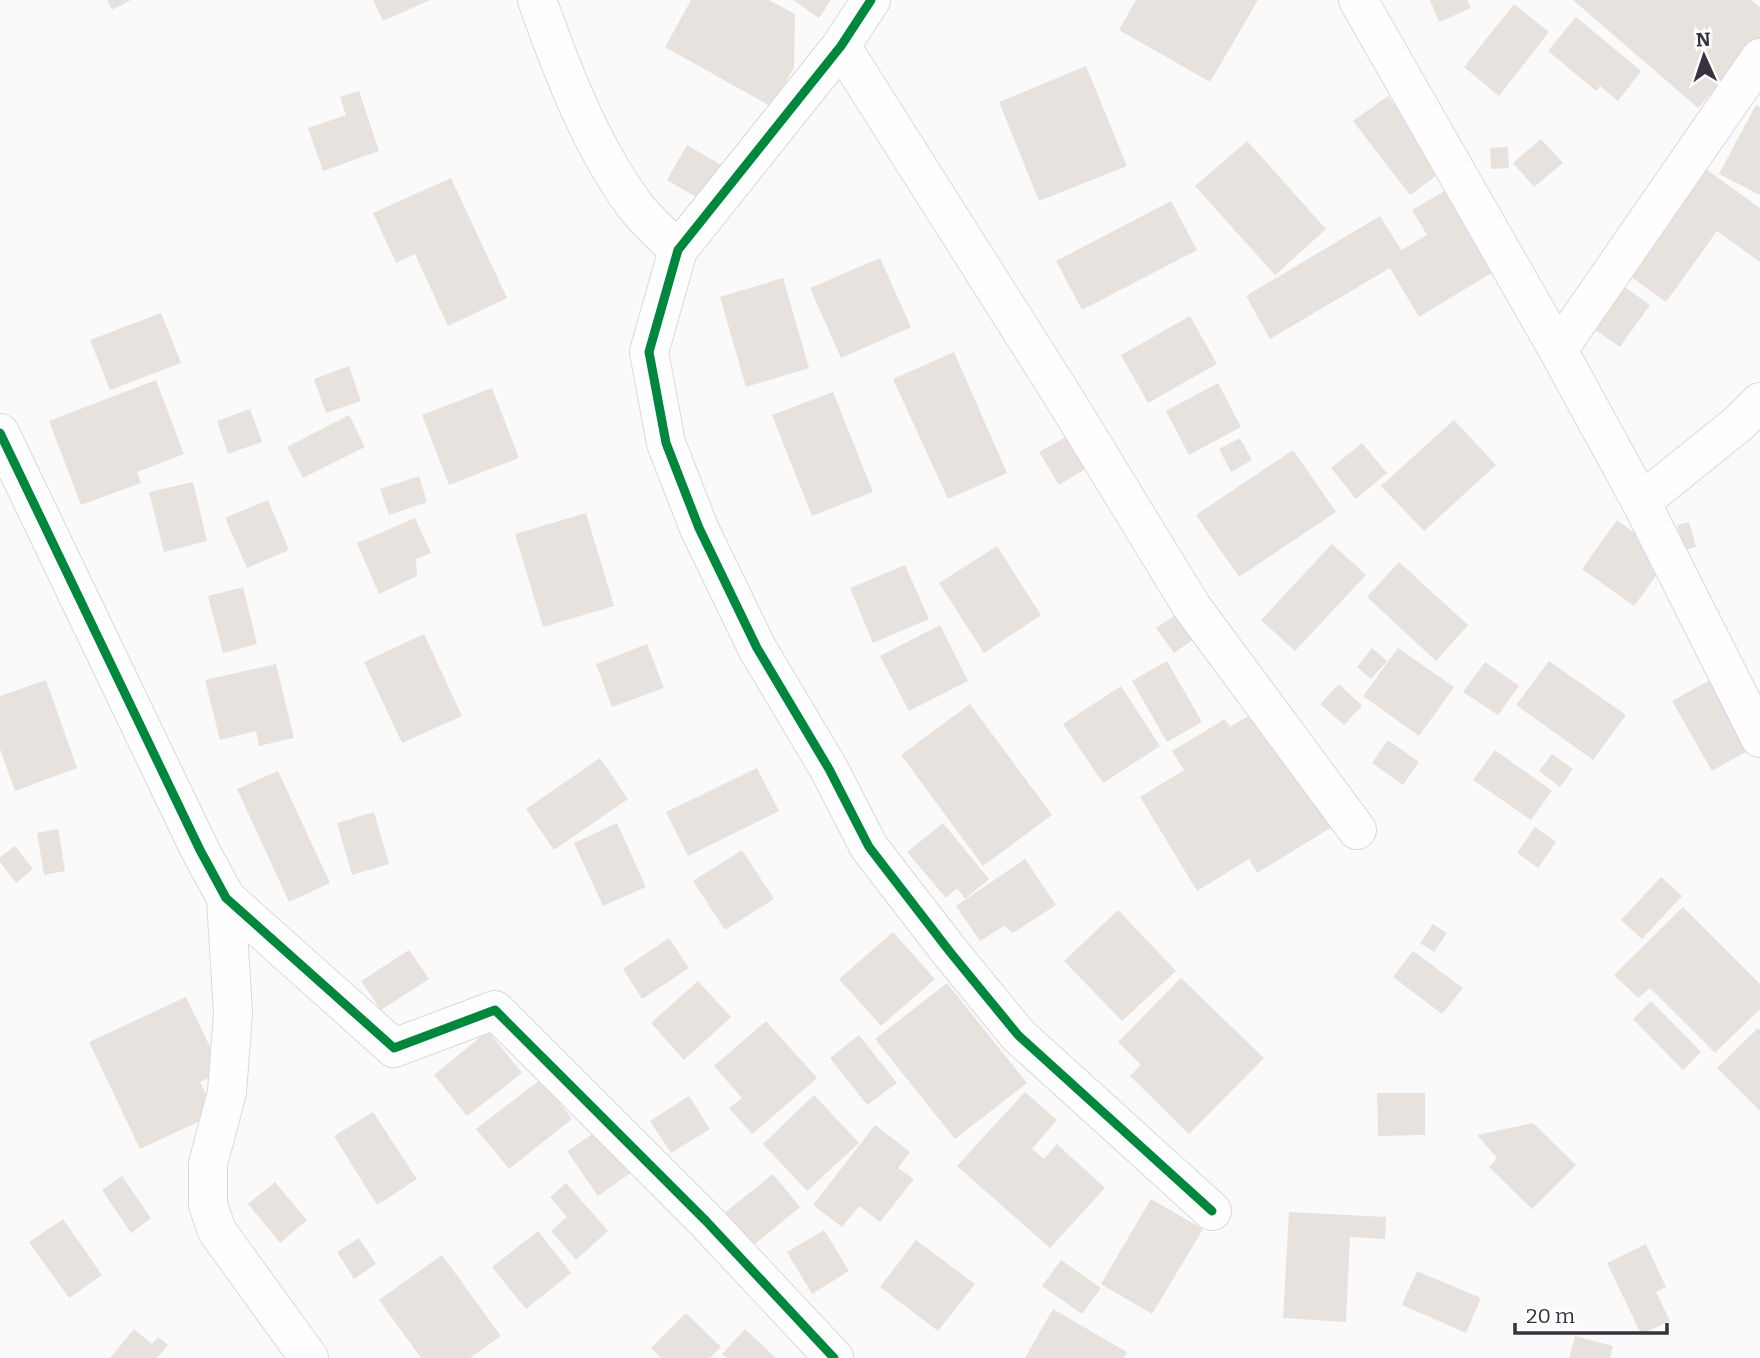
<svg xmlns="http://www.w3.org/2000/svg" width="1760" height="1358" font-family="Bitter,serif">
  <rect width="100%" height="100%" fill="#fafafa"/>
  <path fill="#e7e2de" d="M107,0H131L112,10Z
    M373,0H430L383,21Z
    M691,0H769L795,14L794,68L772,107L665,47Z
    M793,0H831L819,18Z
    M1136,0H1258L1210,82L1119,30Z
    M1430,0H1467L1471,8L1439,22Z
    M1573,0H1751L1760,7V38L1698,108Z
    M1514,4L1549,32L1499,96L1464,67Z
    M1576,17L1641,71L1618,101L1600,86L1596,91L1548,51Z
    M1086,66L1127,166L1039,201L999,102Z
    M359,91L379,151L323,171L308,128L346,115L340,97Z
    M1388,96L1444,170L1410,195L1353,121Z
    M1756,105L1760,107V195L1719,174Z
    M1541,139L1563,163L1534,187L1513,163Z
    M1247,141L1326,229L1275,275L1195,186Z
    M687,145L723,166L703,201L667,180Z
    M1508,147L1509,168L1491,169L1490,148Z
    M1700,165L1760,208V262L1717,231L1666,302L1623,271Z
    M451,178L507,298L448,326L415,254L396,263L373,213Z
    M1446,190L1495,271L1419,317L1390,268L1270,339L1246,296L1380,216L1401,250L1427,235L1412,210Z
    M1171,201L1197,250L1082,310L1056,261Z
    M880,258L911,327L841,358L810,288Z
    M783,278L809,368L746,387L720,297Z
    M1622,285L1650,305L1620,347L1591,327Z
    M161,313L181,363L110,390L90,340Z
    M1190,316L1217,364L1148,403L1121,355Z
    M954,352L1007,473L948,499L893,379Z
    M349,366L361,401L326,413L314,379Z
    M156,380L184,454L137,472L141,483L81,505L49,421Z
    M1218,383L1241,427L1189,455L1166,411Z
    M492,388L519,458L449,485L422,415Z
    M833,392L873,492L812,516L772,415Z
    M250,409L262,442L228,454L217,421Z
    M349,415L365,447L303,478L287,447Z
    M1454,420L1496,465L1424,531L1381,486Z
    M1071,434L1090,466L1059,485L1039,452Z
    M1240,438L1252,460L1231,472L1219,449Z
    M1362,443L1387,473L1356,499L1331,468Z
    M1293,450L1336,512L1239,577L1196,515Z
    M419,476L427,502L389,515L380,489Z
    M193,482L207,541L164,552L149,492Z
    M268,500L289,550L247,568L225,518Z
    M586,513L614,606L543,627L515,534Z
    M415,518L431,553L416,559L417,576L379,594L357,543Z
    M1617,520L1669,558L1634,606L1582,569Z
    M1689,522L1696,547L1684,550L1677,525Z
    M1332,544L1366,575L1295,651L1261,620Z
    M997,546L1041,615L984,653L939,583Z
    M1399,562L1468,625L1436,661L1367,597Z
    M905,565L929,619L873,643L850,588Z
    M243,587L257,644L223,653L208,596Z
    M1186,608L1203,633L1174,653L1156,628Z
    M940,625L968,681L909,711L880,656Z
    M424,634L462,716L402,743L364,662Z
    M647,644L664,688L612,707L596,664Z
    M1372,648L1387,661L1371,679L1357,667Z
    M1398,648L1454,687L1419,736L1363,696Z
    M1167,661L1202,722L1167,742L1132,681Z
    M1549,661L1626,715L1593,760L1516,705Z
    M1485,662L1519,686L1498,715L1463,692Z
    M276,664L294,738L259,746L256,731L220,740L205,680Z
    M1715,677L1755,747L1712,771L1672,701Z
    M46,680L77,768L15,791L0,749V696Z
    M1339,684L1362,706L1344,725L1320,704Z
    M1121,686L1160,746L1103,783L1063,724Z
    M970,704L1052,815L983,866L901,755Z
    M1260,709L1332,827L1257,873L1249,859L1197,891L1140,797L1184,770L1172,751L1225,719L1230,727Z
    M1388,740L1419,762L1403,785L1372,763Z
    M1495,750L1552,791L1531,820L1473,780Z
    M1552,754L1573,769L1560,787L1539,771Z
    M600,758L628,799L554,850L526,809Z
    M757,768L779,811L688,856L666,812Z
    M278,771L330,883L289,902L237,789Z
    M374,812L389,864L352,875L337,823Z
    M617,823L646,887L603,906L574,843Z
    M943,823L989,879L965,899L957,888L946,898L907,852Z
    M1535,827L1556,842L1538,868L1517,853Z
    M58,829L65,871L44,875L37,833Z
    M15,846L33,869L16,883L0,862V857Z
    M742,850L774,899L725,930L693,881Z
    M1025,859L1056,905L1013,933L1004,926L980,941L956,906Z
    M1661,877L1682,896L1642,939L1621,920Z
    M1683,907L1760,984V1009L1715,1053L1650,988L1638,998L1614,975Z
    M1118,910L1176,971L1122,1021L1064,961Z
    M1433,924L1447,933L1434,952L1420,943Z
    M893,932L935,979L881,1026L839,979Z
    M669,938L689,968L642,999L623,969Z
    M409,950L429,979L381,1010L361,981Z
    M1413,951L1463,988L1442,1014L1393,977Z
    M1181,978L1264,1058L1189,1134L1130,1076L1141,1065L1118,1042Z
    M698,981L731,1017L684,1060L651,1023Z
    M947,983L1027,1083L955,1139L875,1039Z
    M186,997L222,1072L200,1082L215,1114L140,1149L89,1042Z
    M1651,1001L1701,1052L1683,1070L1633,1019Z
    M766,1021L817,1078L752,1134L729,1108L742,1098L714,1066Z
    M1758,1028L1760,1030V1111L1717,1068Z
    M488,1031L522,1073L467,1116L434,1075Z
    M859,1035L897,1083L867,1105L830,1058Z
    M541,1079L572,1119L509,1169L476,1129Z
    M1025,1092L1057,1120L1032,1149L1044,1159L1057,1144L1105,1188L1050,1248L957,1166Z
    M1377,1093H1425V1135L1378,1136Z
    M814,1095L859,1143L807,1191L763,1144Z
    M689,1096L710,1129L671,1153L650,1121Z
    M373,1112L417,1179L377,1205L334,1136Z
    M1533,1123L1576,1165L1532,1209L1489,1167L1497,1158L1477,1135Z
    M875,1125L910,1152L898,1168L914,1179L880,1222L859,1206L842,1227L813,1205Z
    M602,1128L632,1172L598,1196L567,1151Z
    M773,1174L800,1207L750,1248L722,1215Z
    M122,1176L151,1218L131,1233L102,1190Z
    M275,1182L307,1220L280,1243L248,1204Z
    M566,1183L608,1231L576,1260L551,1231L567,1217L550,1197Z
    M1151,1199L1203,1229L1152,1314L1101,1284Z
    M1289,1212L1386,1217L1385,1239L1350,1237L1346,1322L1283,1318Z
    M63,1219L102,1275L69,1298L29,1242Z
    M824,1230L849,1271L812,1294L787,1252Z
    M538,1231L571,1273L526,1309L492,1267Z
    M359,1238L376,1264L354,1279L337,1252Z
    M916,1240L975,1284L938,1331L880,1287Z
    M1646,1244L1666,1287L1656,1292L1670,1321L1641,1334L1607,1263Z
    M442,1255L501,1336L470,1358H421L379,1300Z
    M1061,1260L1101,1288L1082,1314L1042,1286Z
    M1417,1271L1481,1298L1466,1333L1402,1305Z
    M1053,1309L1127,1352L1124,1358H1025Z
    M686,1313L721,1347L710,1358H661L651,1348Z
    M134,1329L152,1344L158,1337L168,1345L157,1358H110Z
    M745,1329L776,1358H727L722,1354Z
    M1575,1336L1613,1346L1610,1358H1569Z"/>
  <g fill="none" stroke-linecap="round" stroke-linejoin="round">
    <defs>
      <path id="minor" d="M537,0C562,70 589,142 633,203C645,220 663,235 678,250
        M871,0L841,46L678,250L649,352L666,443L699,528L757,648L829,769L869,847L950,952L1018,1035L1212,1211
        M1358,0L1558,350L1641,502L1760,738
        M841,46L1066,401L1192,607L1357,830
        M1558,350L1760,58
        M0,433L200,850L226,898L394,1048L495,1010L706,1221L834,1358
        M1641,502L1739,423L1760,402
        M226,898L233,1014L227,1092L208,1164V1205L217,1231L309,1358"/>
    </defs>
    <use href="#minor" stroke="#dcd7de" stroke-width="40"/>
    <use href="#minor" stroke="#fefefe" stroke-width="38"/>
    <defs>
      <path id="cycleway" d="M871,0L841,46L678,250L649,352L666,443L699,528L757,648L829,769L869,847L950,952L1018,1035L1212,1211
        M0,433L200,850L226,898L394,1048L495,1010L706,1221L834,1358"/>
    </defs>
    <use href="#cycleway" stroke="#fff" stroke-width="13"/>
    <use href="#cycleway" stroke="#00873e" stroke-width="9"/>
  </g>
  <g transform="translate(1704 56) rotate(357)" stroke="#ffffff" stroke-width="5" paint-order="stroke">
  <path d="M0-5L12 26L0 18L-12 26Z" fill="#38313e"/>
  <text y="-10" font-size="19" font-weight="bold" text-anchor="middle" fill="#38313e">N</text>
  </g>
  <path d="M1515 1323v10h152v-10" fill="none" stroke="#38313e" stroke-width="3.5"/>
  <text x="1526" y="1323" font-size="21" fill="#38313e" stroke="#ffffff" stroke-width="5" paint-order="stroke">20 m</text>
</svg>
